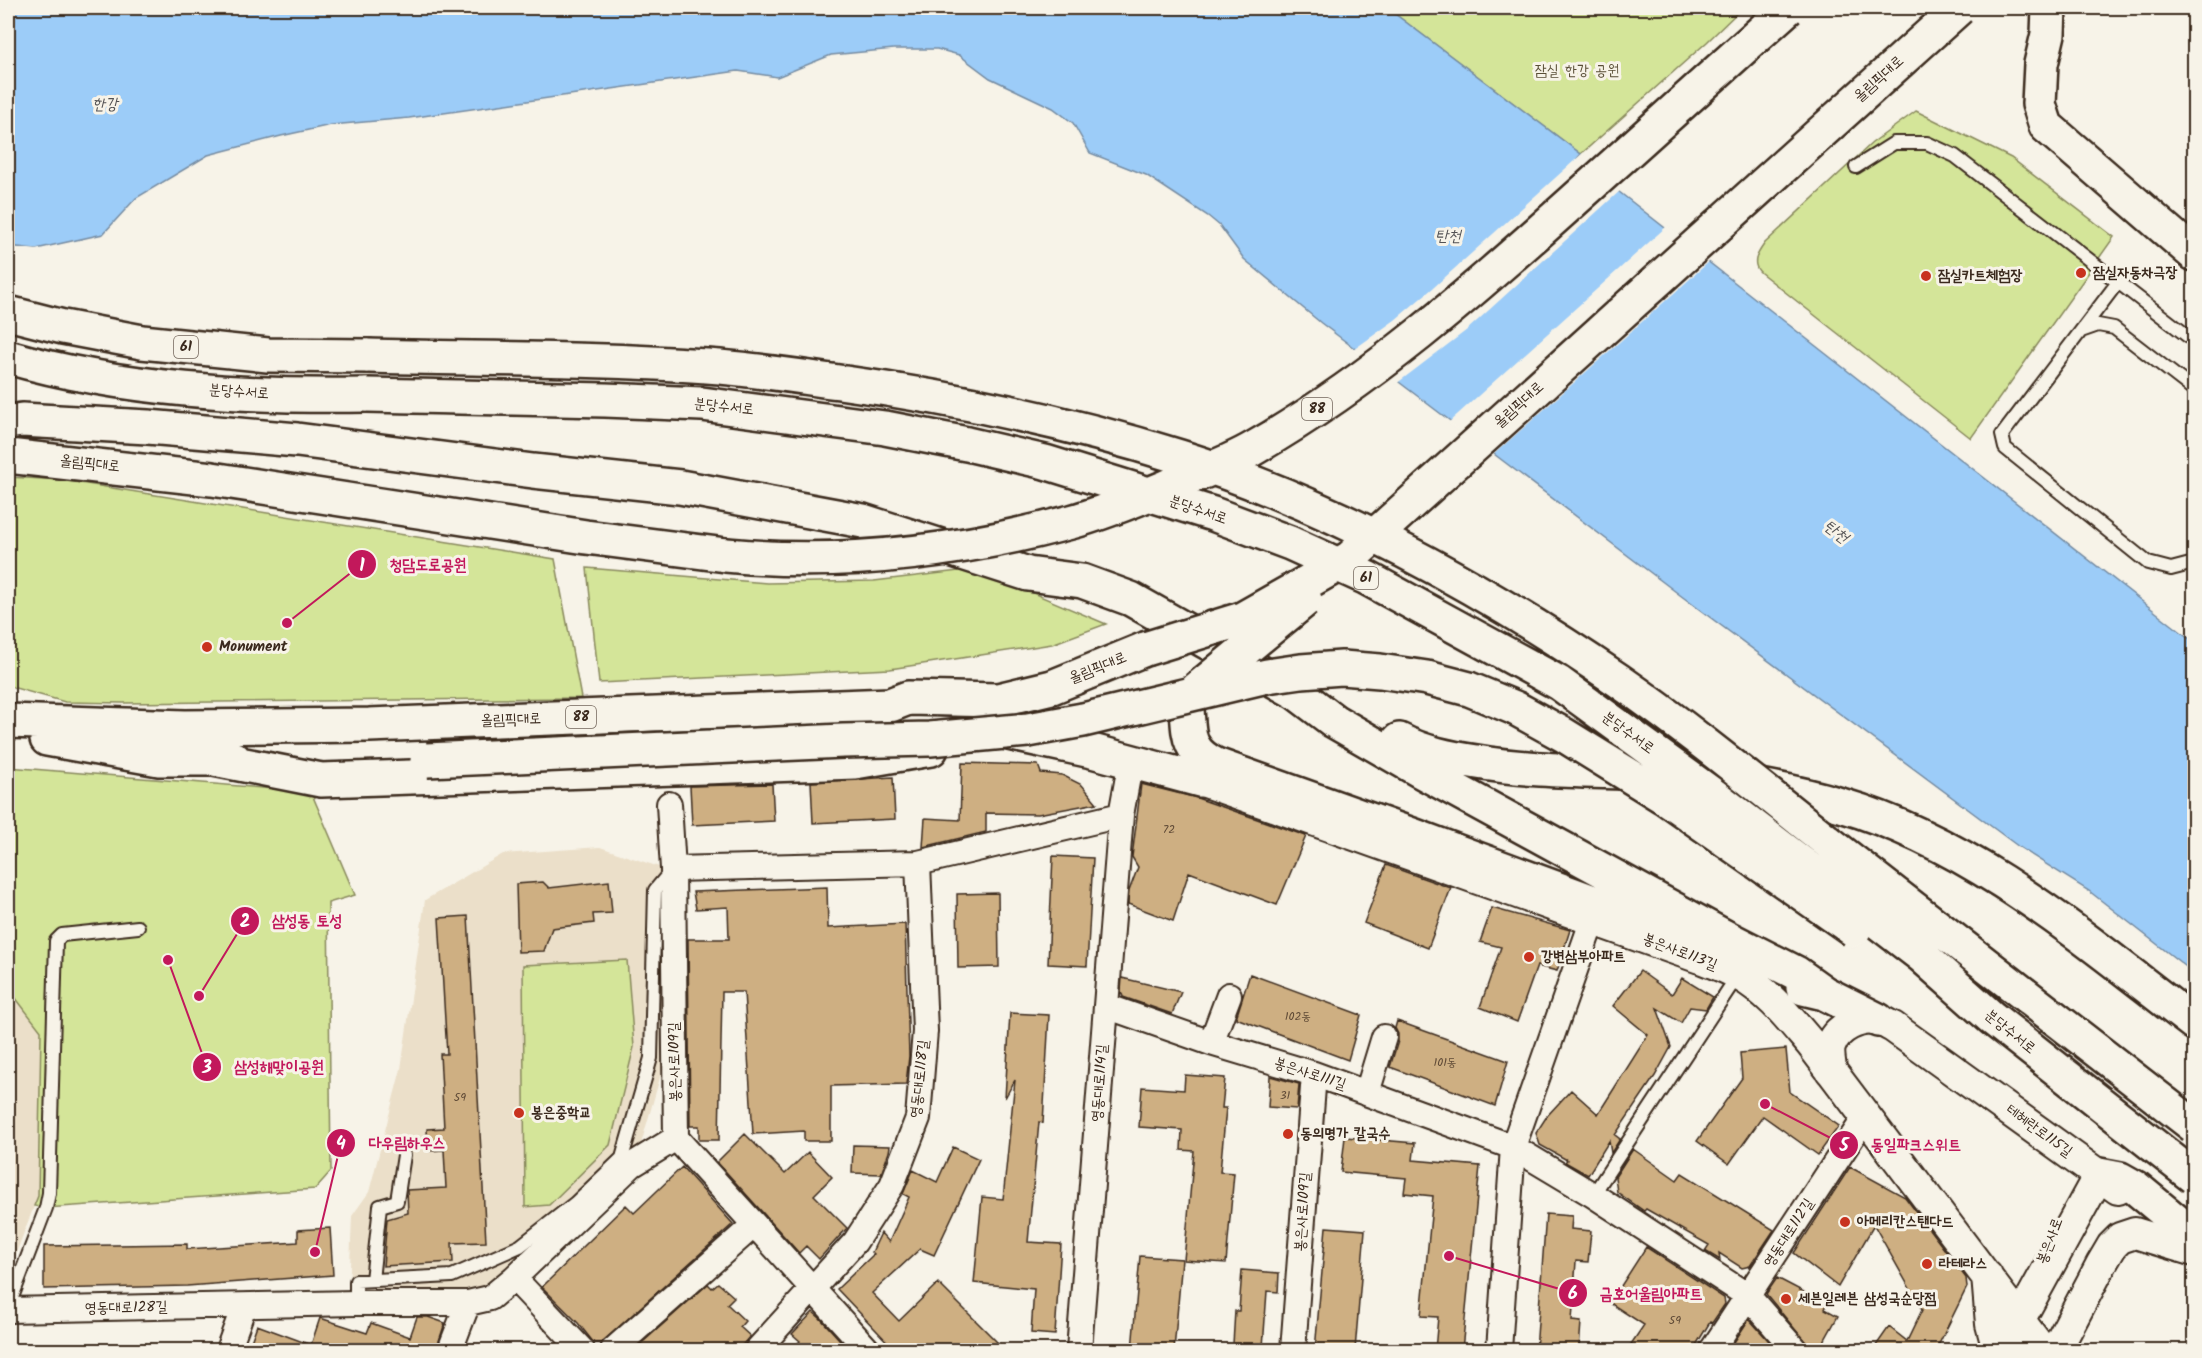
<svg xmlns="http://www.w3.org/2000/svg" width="2202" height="1358" font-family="Kalam,'Poor Story',sans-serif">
  <rect width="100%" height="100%" fill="#f7f3e8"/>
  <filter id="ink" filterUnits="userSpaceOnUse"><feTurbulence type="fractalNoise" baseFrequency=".0167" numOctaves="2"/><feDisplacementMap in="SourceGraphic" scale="12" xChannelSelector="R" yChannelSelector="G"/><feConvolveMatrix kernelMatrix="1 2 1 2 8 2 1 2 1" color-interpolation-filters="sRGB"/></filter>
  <g filter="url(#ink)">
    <path fill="#ebdfc9" d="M600,847L668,870L667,1053L637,1158L514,1277L471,1294L349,1292L352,1216L369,1192L401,1069L425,900L503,854Z
      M8,988L41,1031L38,1196L8,1274Z"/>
    <path fill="#d4e599" stroke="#88885c" stroke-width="1.5" d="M1387,8H1742L1707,42L1581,154Z
      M1916,111L2011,158L2114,237L1971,438L1761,273C1750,263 1758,253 1765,243L1872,143Z
      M8,477L62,480L555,559L581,698L123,703L65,702L8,686Z
      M587,568L767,583L874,581L976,569L1106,624L1052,644L890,669L599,683Z
      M8,767L311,792L355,895L328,903L331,1171L315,1189L46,1208L34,1206L38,1196L41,1031L8,988Z
      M627,960L634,1047L610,1145L549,1205L525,1207L523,965Z"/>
    <path fill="#9cccf8" stroke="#758ba1" stroke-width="1.5" d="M8,8H1387L1581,154L1577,159L2194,642V973L2089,891L2019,847L1680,595L1321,323L1244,259L1220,226L1208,216L1146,175L1090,153L1073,123L1053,108L990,78L959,55L937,49H894L831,55L777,77L738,71L409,118L331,125L281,136L208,155L136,198L103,234L36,249L8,246Z"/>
    <path fill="#f7f3e8" d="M1584,152V155L1581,158L1621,190L1467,330L1396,384L1353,350L1395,320L1433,288Z
      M1667,226L1711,260L1492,456L1448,423Z"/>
    <path fill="#ceaf82" stroke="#3b2a1e" stroke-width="1.5" d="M962,763L1038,765L1041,773L1062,775L1082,785L1097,803L1038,814L986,813V832L923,847L925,818L960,820Z
      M893,777L895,819L813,823L811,782Z
      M772,784L774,821L692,825L690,786Z
      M1141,784L1197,798L1306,836L1277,905L1189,872L1173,921L1128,904L1129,891L1138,867L1132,857Z
      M1053,856L1093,858L1087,966L1048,964Z
      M1386,865L1451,888L1428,948L1364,923Z
      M609,881L612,913L593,914L594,923L552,928L544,951L518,952L516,884L543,882L549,888Z
      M827,887L828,928L905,924L909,1056L906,1084L831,1086V1141H804V1131L753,1134L744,992H722L719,1140H699V1126H690L688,939H729L728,907L696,909L693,892Z
      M998,893L999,967L958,968L957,894Z
      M1492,908L1570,930L1557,971L1537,966L1517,1022L1480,1007L1501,947L1480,942Z
      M468,916L486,1242L452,1243L453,1262L383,1266L387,1219L408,1213L407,1190L446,1188L444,1150L428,1151L427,1129L444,1128L440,1054H447L439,918Z
      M1640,971L1672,994L1682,978L1713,997L1706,1009L1690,1007L1681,1023L1657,1008L1671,1047L1655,1076L1615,1135L1620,1139L1611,1153L1609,1141L1588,1175L1565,1162L1567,1160L1540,1145L1536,1133L1547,1116L1571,1090L1598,1114L1648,1035L1613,1006Z
      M1250,974L1361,1015L1348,1060L1236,1018Z
      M1122,978L1181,992L1172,1014L1123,997L1121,991Z
      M1010,1013L1049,1015L1043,1123L1039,1122L1028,1242L1061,1244L1055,1335L1031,1333L1034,1289L974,1283L982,1197L1003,1199L1015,1080L1005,1098Z
      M1397,1021L1508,1061L1495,1106L1390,1067L1398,1041V1034L1395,1028Z
      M1786,1049L1790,1092L1839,1126L1818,1155L1763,1116L1729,1164L1697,1141L1742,1078L1740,1053Z
      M1185,1075L1225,1078L1222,1108H1226L1220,1172L1234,1173L1226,1263L1184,1260L1194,1151L1181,1150L1182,1130L1139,1127L1142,1087L1184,1090Z
      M1270,1076L1299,1084L1297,1109L1268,1107Z
      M745,1134L785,1174L808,1152L832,1177L814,1195L847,1228L819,1259L806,1246L799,1253L717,1162Z
      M1345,1137L1415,1143L1413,1160L1480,1166L1462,1350H1435L1438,1317L1421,1316L1433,1196L1404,1193L1406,1178L1341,1172Z
      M853,1145L890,1146L889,1152L881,1174L852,1173Z
      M953,1147L979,1159L934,1255L920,1249L872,1293L899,1321L938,1283L1005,1350H895L837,1289L874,1254L872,1252L881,1233L889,1242L909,1197L903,1194L913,1170L937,1182Z
      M1633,1149L1677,1180L1682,1173L1774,1230L1750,1266L1742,1268L1719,1253L1720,1260L1705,1251L1709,1245L1646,1209L1644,1211L1617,1192L1615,1177Z
      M682,1167L733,1224L601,1343H594L578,1323L542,1287L626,1205L634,1213Z
      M1850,1167L1905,1197L1966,1278L1967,1287L1936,1350H1873L1889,1327L1907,1341L1922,1310L1874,1225L1838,1287L1794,1253Z
      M1546,1214L1572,1216L1571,1229L1591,1231L1588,1262L1576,1261L1572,1321L1581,1322L1579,1350H1536Z
      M1326,1227L1365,1230L1355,1350H1315Z
      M330,1228L333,1275L187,1286L44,1289V1246L187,1244V1249L298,1242V1230Z
      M1646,1247L1724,1298L1725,1304L1712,1323L1710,1322L1693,1350H1627L1644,1325L1610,1303Z
      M1140,1256L1182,1259L1174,1350H1132Z
      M1242,1270L1279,1273L1278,1292L1267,1291L1263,1347L1233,1344L1235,1311H1239Z
      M1777,1278L1827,1304L1825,1309L1838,1316L1819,1350L1808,1345L1766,1294Z
      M718,1283L734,1297L727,1304L745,1321L740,1327L750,1336L738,1350H634L708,1284L712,1288Z
      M813,1312L820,1318L849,1350H791L800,1341L792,1334Z
      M417,1317H428L445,1323L436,1350H248L257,1325L311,1345L320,1318L367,1333L371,1323L410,1337Z
      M1749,1319L1777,1350H1729Z"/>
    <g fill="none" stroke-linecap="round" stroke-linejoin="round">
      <defs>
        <path id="service" d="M1856,167L1894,143H1927L1955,156L2194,341
          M2118,282L2002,435L2005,448L2148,563L2171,569L2194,563
          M2081,331L2098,325L2114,328L2194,390
          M1593,1195L1738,975
          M372,1280L380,1206L397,1201L404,1155
          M356,1303V1281L452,1276L520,1246L575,1203L622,1158L651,1058L655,890L670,872
          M8,1308L46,1208L49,1193L56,941L62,935L138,927"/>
        <path id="minor" d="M669,804L673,869L676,1138L868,1350
          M673,869L918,863L1121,815
          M1106,1006L1211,1043L1314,1074L1513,1147L1593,1195L1748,1296L1795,1350
          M1211,1043L1229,995
          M1367,1093L1384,1037
          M514,1278L582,1350
          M8,1310L356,1303H468L490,1298L514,1278L632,1165L676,1138
          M228,1350L244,1306
          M450,1350L468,1303
          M613,1350L754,1225
          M757,1350L855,1242L892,1185L918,1118L925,1031L918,863
          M1079,1350L1121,815L1131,760
          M1293,1350L1314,1074
          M1499,1350L1513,1147L1593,919
          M1712,1350L1866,1116"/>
        <path id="tertiary" d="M1200,780L1700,958C1713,963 1727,968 1739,975C1768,991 1789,1018 1811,1044L2042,1350
          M1831,1071C1831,1064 1828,1054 1830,1047C1835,1028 1861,1015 1880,1021C1884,1022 1889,1025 1893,1027L2118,1189
          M1987,1276L1991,1324L1998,1350
          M2003,1350L2099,1175
          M2056,1350L2102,1263L2112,1246L2120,1238L2135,1233L2194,1251"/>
        <path id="trunk" d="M2049,8L2048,34L2041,64L2039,104L2046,126L2194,254
          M8,313L63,327L142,342L268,355L368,356
          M8,357C123,390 247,397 367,395
          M8,422L22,420L148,427L297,440L533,471L680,487L863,521L1028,574L1082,581L1131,599L1297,693L1334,721L1419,770L1723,936L1796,973L1824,993
          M8,456L212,479L586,537L726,555
          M1186,698C1190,730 1183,749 1216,765L1415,836L1693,939
          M8,721L185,727L369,725L890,705L908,698L998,700L1052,687L1145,649
          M1008,733L1092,751L1200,780
          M47,739L159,759H234
          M1399,740C1424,753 1450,758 1477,762C1559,776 1643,767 1726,780C1764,786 1804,794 1841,805C1975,844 2085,940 2194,1023
          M214,759L321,780L855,762L931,749
          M1803,988L1824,993L1878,1020
          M2099,1175L2120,1179L2136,1188L2194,1236"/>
      </defs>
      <use href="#service" stroke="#3b2a1e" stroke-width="16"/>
      <use href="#minor" stroke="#3b2a1e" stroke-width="28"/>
      <use href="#tertiary" stroke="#3b2a1e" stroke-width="34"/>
      <use href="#trunk" stroke="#3b2a1e" stroke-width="38"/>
      <use href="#service" stroke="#f7f3e8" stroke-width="12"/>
      <use href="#minor" stroke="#f7f3e8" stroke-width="24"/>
      <use href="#tertiary" stroke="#f7f3e8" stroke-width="30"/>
      <use href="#trunk" stroke="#f7f3e8" stroke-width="33"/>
      <defs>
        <path id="trunk-bridge" d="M368,356C481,359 594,358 707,366C751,369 795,376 839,382C955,398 1068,422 1180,457C1336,506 1483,588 1618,680C1693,732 1765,792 1837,849C1956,942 2075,1034 2194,1126
          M367,395L605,400L702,404L885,428L967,444L1045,462L1213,514L1290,543L1367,578L1559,683L1713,795L1922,956L1992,1018L2194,1177
          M726,555C841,566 959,552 1071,522C1107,512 1142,497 1176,483C1203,472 1231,462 1256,447C1372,380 1471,293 1570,204C1643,138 1716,73 1788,8
          M1145,649L1242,619L1350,558L1959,8
          M1197,689L1305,600
          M427,760L843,741L930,739L1028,730L1083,720L1267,676L1301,671L1342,668L1380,671L1427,678L1469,689L1515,708L1564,735L1664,797L1854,930"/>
      </defs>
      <use href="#trunk-bridge" stroke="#3b2a1e" stroke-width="38" stroke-linecap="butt"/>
      <use href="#trunk-bridge" stroke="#f7f3e8" stroke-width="33"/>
    </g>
  </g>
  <g fill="#c8321e" stroke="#f7f3e8" stroke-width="2">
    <circle cx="2081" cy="273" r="6"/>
    <circle cx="1926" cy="276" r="6"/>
    <circle cx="207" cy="647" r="6"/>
    <circle cx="1529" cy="957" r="6"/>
    <circle cx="519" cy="1113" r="6"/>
    <circle cx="1288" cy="1134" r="6"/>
    <circle cx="1845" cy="1222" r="6"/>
    <circle cx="1927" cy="1264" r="6"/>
    <circle cx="1786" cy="1299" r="6"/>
  </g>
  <g text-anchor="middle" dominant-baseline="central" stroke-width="6" stroke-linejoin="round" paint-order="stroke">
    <g font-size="12" fill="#604b37">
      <text x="1169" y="829">72</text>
      <text x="1298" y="1016">102동</text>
      <text x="1445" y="1062">101동</text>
      <text x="1285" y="1095">31</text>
      <text x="460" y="1097">59</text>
      <text x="1675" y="1320">59</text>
    </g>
    <g fill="#f7f3e8" stroke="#73665b" stroke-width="1.5">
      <rect x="174" y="336" width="24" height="22" rx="4.5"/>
      <rect x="1302" y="398" width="30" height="22" rx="4.5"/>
      <rect x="1354" y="567" width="24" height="22" rx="4.5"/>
      <rect x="566" y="706" width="30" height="22" rx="4.5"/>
    </g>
    <g font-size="14" font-weight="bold" fill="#3b2a1e">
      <text x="186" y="347">61</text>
      <text x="1317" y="409">88</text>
      <text x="1366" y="578">61</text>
      <text x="581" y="717">88</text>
    </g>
    <g font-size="15" fill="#5a4f37" stroke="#f7f3e8">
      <text x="1577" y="71">잠실 한강 공원</text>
    </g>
    <g font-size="15" fill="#3b2a1e" stroke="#f7f3e8">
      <text transform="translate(1879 79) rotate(-42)">올림픽대로</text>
      <text transform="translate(239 392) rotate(4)">분당수서로</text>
      <text transform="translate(1519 405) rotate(-42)">올림픽대로</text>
      <text transform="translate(724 407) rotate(6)">분당수서로</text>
      <text transform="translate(90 464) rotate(6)">올림픽대로</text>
      <text transform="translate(1198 510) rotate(19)">분당수서로</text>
      <text transform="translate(1098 668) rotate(-22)">올림픽대로</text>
      <text transform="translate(511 720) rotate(-2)">올림픽대로</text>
      <text transform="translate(1628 733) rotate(36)">분당수서로</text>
      <text transform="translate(1680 952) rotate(21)">봉은사로113길</text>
      <text transform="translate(2010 1032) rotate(39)">분당수서로</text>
      <text transform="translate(675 1062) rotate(-91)">봉은사로109길</text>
      <text transform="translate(1310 1074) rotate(18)">봉은사로111길</text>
      <text transform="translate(920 1079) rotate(-84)">영동대로118길</text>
      <text transform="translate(1100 1083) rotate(-86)">영동대로114길</text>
      <text transform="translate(2039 1131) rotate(36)">테헤란로115길</text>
      <text transform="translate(1303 1212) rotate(-86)">봉은사로109길</text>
      <text transform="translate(1789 1233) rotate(-57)">영동대로112길</text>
      <text transform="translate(2050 1241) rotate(-69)">봉은사로</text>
      <text transform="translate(126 1308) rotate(-1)">영동대로128길</text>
    </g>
    <g font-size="15" font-weight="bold" fill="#3b2a1e" stroke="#f7f3e8" text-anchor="start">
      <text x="2093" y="273">잠실자동차극장</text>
      <text x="1938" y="276">잠실카트체험장</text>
      <text x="219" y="647">Monument</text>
      <text x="1541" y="957">강변삼부아파트</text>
      <text x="531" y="1113">봉은중학교</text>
      <text x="1300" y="1134">동의명가 칼국수</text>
      <text x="1857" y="1222">아메리칸스탠다드</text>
      <text x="1939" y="1264">라테라스</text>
      <text x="1798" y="1299">세븐일레븐 삼성국순당점</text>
    </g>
    <g font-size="16" font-style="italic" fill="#535254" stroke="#f7f3e8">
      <text x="105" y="104">한강</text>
      <text x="1448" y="236">탄천</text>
      <text transform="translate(1836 532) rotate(38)">탄천</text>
    </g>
  </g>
  <path fill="none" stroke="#c2185b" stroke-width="2" d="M287 623L362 564M199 996L245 921M168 960L207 1067M315 1252L341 1143M1765 1104L1844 1145M1449 1256L1573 1293"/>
  <g fill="#c2185b" stroke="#f7f3e8" stroke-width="2">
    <circle cx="287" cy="623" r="6"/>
    <circle cx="199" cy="996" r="6"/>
    <circle cx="168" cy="960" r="6"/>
    <circle cx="315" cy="1252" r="6"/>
    <circle cx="1765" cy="1104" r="6"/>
    <circle cx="1449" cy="1256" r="6"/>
    <circle cx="362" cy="564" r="15"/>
    <circle cx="245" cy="921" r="15"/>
    <circle cx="207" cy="1067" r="15"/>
    <circle cx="341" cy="1143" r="15"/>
    <circle cx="1844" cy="1145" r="15"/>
    <circle cx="1573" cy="1293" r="15"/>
  </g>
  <g font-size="18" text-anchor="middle" font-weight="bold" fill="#fff">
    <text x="362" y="571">1</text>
    <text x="245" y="927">2</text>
    <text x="207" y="1073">3</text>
    <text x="341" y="1149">4</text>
    <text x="1844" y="1151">5</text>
    <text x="1573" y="1299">6</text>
  </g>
  <g font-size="16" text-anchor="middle" font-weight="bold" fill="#c2185b" stroke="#f7f3e8" stroke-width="6" stroke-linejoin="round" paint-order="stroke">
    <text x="428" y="570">청담도로공원</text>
    <text x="307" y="926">삼성동 토성</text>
    <text x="279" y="1072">삼성해맞이공원</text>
    <text x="407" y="1148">다우림하우스</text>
    <text x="1916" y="1150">동일파크스위트</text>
    <text x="1651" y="1299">금호어울림아파트</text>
  </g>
  <rect width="2202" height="1358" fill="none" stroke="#f7f3e8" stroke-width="30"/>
  <rect x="15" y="15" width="2172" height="1328" fill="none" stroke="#3b2a1e" stroke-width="2" filter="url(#ink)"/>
</svg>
